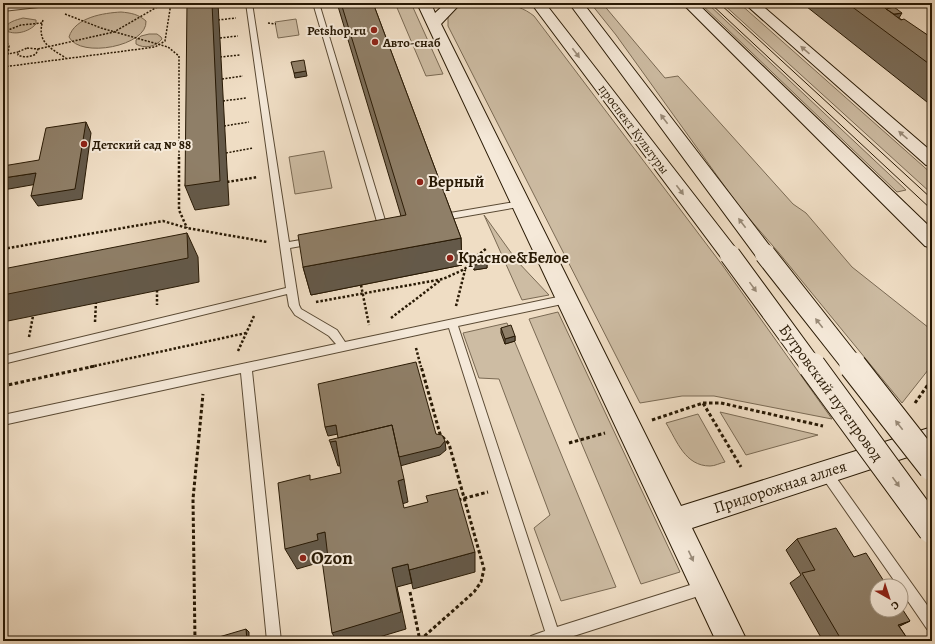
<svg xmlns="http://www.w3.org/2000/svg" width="935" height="644" font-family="Alegreya,serif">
  <rect width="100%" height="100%" fill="#efddc4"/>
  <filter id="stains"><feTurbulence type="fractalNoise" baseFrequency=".005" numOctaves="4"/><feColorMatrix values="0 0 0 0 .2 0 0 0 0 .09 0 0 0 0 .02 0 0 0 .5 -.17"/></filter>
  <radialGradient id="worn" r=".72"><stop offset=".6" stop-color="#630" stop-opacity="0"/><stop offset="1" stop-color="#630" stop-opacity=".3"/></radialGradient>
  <path fill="#cdbca3" stroke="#7a6a54" d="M395,3H411L443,74L426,76Z
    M466,3C491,3 514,0 534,16L723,266L832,419L714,396H682L640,403L448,26V16L458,6Z
    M592,3H602L665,78L678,76L793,204L806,213L852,267L929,328H932V365L902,403L779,253L741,209L616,35L592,5Z
    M700,3H707L906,190L897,192Z
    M722,3H739L932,174V194Z
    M121,12C131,13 138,14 146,21C148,46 80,59 69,37C75,17 104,13 121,12Z
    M23,18L36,20V24C29,32 14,36 5,30C6,22 16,20 23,18Z
    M296,19L299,35L278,38L275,22Z
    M149,34H157L161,37L162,39C156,47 144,49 136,44V40L141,36Z
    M324,151L332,188L295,194L289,157Z
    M484,215L517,261L549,295L522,300Z
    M558,312L680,572L641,584L529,319Z
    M507,323L616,587L561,601L534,528L550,515L499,379L479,378L463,333Z
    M720,412L818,435L746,455Z
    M698,414L725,462C720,463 715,466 710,466C685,466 677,441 666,423Z"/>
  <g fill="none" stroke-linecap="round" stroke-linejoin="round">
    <defs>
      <path id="lane" d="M40,3H59L56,5L3,11V7Z
        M246,3H252L289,242L312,238L316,241L312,244L290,248L299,305L301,309L337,330L345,342L567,295L570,296L572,299L570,302L567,303L458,326L557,627L706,580L711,582L713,587L711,592L558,641H529L531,636L545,631L449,328L252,371L281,641H267L241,373L3,425V415L336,344L329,336L295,315L289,306L287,294L3,364V356L286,288Z
        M313,3H319L387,227L386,229L377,232L373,229L378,225Z
        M521,201L525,204L524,206L444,220L440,217L444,214Z
        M826,468L830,469L932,612V631L927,629L901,591V586H898L822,477L820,473L822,469Z"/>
      <path id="secondary" d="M417,3H431L435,13L446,3H461L441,24L681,506L932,427V449L692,528L747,641H716Z
        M531,3H545L737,250L740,255L737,260L730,262L723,260Z
        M569,3H583L772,249L775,254L772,259L765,261L758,259Z
        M682,3H697L932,229V248L925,246Z
        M744,3H759L932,152V166L926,165Z"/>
    </defs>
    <use href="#lane" stroke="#5a4a34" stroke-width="2"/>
    <use href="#secondary" stroke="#281904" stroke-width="2"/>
    <path stroke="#281904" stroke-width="1.5" stroke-dasharray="2 1.5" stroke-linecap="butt" d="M218,5L230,3
      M65,14L101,28L168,47L179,56V158
      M43,20C36,42 50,48 66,58
      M218,20L236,18
      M268,23L276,24
      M3,32L21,25L42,23
      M3,37L9,46L8,54L3,61
      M220,38L238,36
      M27,48L38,49L36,54C30,57 24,58 18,55V52Z
      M38,49L114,32L164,3
      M3,55L18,52
      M220,57L240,55
      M3,67L155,47L165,41L171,3
      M222,79L243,76
      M223,101L246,98
      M224,126L249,122
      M226,153L253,148"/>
    <path stroke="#281904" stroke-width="2.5" stroke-dasharray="2.5 2" stroke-linecap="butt" d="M179,157V210L187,228
      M227,182L258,177
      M3,249L163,221L187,228L267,242
      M361,285L369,325
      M157,290V305
      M316,302L443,279L465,269L469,262L487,248
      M456,306L465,270
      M391,318L441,280
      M95,322L96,302
      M29,337L33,316
      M416,348L421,367
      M238,351L254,316
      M90,367L246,333"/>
    <path stroke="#281904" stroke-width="3" stroke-dasharray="3.5 2.5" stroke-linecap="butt" d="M3,386L95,366
      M703,403H721L823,426
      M915,403L932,379
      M652,420L703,403L741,467
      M569,443L605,433
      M458,500L488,492
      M410,592L420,641
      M420,640L474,592L481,582L484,569L449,444L440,434L421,366
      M195,641L193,499L203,394"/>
    <use href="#lane" fill="#f5e9d9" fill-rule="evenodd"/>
    <use href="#secondary" fill="#f5e9d9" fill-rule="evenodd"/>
    <path stroke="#281904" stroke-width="1" d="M710,3L932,210
      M719,3L932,199"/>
    <defs>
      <path id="secondary-bridge-far1" d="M765,254L854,367
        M730,255L812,367"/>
      <path id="secondary-bridge" d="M812,366L932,530
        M853,366L932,467"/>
    </defs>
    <use href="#secondary-bridge-far1" stroke="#281904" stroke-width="22" stroke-linecap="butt"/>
    <use href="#secondary-bridge" stroke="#281904" stroke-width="29" stroke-linecap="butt"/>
    <use href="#secondary-bridge-far1" stroke="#f5e9d9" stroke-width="20"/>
    <use href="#secondary-bridge" stroke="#f5e9d9" stroke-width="27"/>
  </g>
  <path fill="#7b6d59" stroke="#281904" d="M337,3H373L461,238L462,265L311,295L303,267L401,216Z
    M802,3H882L883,7L899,18L932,38V106Z
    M472,258L487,263V268L474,270L472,264Z
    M501,328L515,336V341L505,344L501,333Z
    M797,539L854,557L910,621L899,626L909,641H823L790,583L801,575L786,550Z"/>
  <path fill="#645949" stroke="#281904" d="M212,3H218L229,205L195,210L185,186Z
    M902,13L899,18L892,15Z
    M306,71L307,76L295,78L294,73Z
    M86,122L91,133L82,199L38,206L31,196Z
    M36,173L43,183L3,190V178Z
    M187,233L198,257L199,282L3,322V295Z
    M461,238L462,265L311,295L303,267Z
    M487,263V268L474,270V265Z
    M515,336V341L505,344V339Z
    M336,425L338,434L328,436L325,427Z
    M336,441L344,465L338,466L330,442Z
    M445,441L446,450L440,455L400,466L398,457Z
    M404,479L408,502L402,504L398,481Z
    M325,532L334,553L327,554L328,560L297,569L285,549L317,534Z
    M475,552V572L413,589L409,570Z
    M408,564L412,583L397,587L406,629L366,641H337L332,633L392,568Z
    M910,621L894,629L898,625Z
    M246,629L249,632V641H247Z"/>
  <path fill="#8f7f68" stroke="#281904" d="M187,3H212L220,181L185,186Z
    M341,3H373L461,238L303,267L298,235L406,215Z
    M847,3H882L885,5H881L901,20L904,19L932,38V40H930L932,41V66Z
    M894,7L902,13L894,14L886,9Z
    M304,60L306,71L294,73L291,62Z
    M86,122L75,189L31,196L36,173L3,178V166L39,160L46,128Z
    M187,233L188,258L3,295V269Z
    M485,256L487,263L474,265L472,258Z
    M511,325L515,336L505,339L501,328Z
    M416,362L436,434L442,435L445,441L440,447L399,457L392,425L338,438L336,425L325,427L318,384Z
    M392,425L404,479L398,481L404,508L428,502L426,496L457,489L475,552L409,570L408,564L392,568L401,612L332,633L322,560L328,558L325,532L317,534L318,540L285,549L278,483L310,475V480L341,473L336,441L330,442L329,440Z
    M836,528L854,557L866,553L887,586H877V610H901V607L910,621L898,625L909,641H858L857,638L849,641H842L802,573L815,570L797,539Z
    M246,629L247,641H219V637Z"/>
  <defs><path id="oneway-solid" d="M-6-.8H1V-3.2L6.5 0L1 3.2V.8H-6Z"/></defs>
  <g fill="#998b79">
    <use href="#oneway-solid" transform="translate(805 50) rotate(-139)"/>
    <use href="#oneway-solid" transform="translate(576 53) rotate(53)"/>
    <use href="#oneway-solid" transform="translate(664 119) rotate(-127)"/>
    <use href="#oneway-solid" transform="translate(903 135) rotate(-139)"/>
    <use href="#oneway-solid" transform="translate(680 190) rotate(53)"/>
    <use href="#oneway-solid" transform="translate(742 223) rotate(-127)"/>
    <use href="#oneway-solid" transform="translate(753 287) rotate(54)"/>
    <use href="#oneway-solid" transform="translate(819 323) rotate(-128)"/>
    <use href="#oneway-solid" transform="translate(899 425) rotate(-128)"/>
    <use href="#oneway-solid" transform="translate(896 482) rotate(54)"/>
    <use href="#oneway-solid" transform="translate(691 556) rotate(65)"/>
  </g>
  <g fill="#8f2418" stroke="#f5e9d9" stroke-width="1.5">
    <circle cx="374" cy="30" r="4"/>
    <circle cx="375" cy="42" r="4"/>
    <circle cx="84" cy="144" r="4"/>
    <circle cx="420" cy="182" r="4"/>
    <circle cx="450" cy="258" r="4"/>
    <circle cx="303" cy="558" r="4"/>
  </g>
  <g text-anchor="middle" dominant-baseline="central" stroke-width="4" stroke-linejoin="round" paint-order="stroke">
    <g font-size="13" font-weight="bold" fill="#281904" stroke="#f5e9d9" text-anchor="start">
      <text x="366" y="30" text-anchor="end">Petshop.ru</text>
      <text x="383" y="42">Авто-снаб</text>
      <text x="92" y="144">Детский сад № 88</text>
    </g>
    <g font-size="13" fill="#281904" stroke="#f5e9d9">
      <text transform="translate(634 129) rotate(53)">проспект Культуры</text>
    </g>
    <g font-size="16" font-weight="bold" fill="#281904" stroke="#f5e9d9" text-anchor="start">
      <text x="428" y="182">Верный</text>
      <text x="458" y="258">Красное&amp;Белое</text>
    </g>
    <g font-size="16" fill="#281904" stroke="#f5e9d9">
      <text transform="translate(831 393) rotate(54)">Бугровский путепровод</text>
      <text transform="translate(780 487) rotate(-18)">Придорожная аллея</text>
    </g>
    <g font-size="19" font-weight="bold" fill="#281904" stroke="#f5e9d9" text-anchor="start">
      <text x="311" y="558">Ozon</text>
    </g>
  </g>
  <rect width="935" height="644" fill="none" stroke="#efddc4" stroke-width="16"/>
  <rect x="4" y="4" width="927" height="636" fill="none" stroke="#281904" stroke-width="2"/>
  <rect x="8" y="8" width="919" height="628" fill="none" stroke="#281904"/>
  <g transform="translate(889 598) rotate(141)"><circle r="19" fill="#f5e9d9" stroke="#a39684"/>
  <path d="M0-3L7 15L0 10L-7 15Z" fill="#8f2418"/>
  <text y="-6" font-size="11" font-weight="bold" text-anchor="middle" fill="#281904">С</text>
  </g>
  <rect width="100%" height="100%" filter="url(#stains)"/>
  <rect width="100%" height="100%" fill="url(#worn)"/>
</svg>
